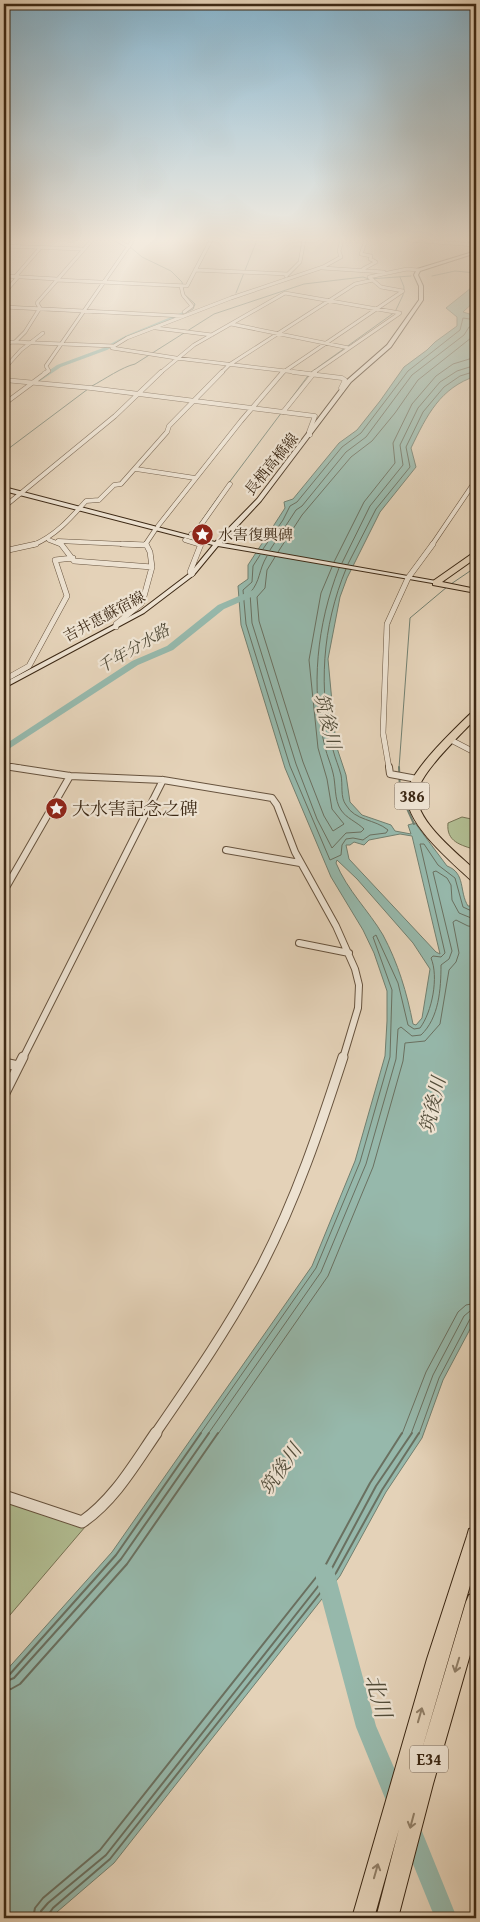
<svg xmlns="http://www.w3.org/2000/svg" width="480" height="1922" font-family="'Gentium Book Plus','Noto Serif JP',serif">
  <rect width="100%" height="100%" fill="#e4d2b8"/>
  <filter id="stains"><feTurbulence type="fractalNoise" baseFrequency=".004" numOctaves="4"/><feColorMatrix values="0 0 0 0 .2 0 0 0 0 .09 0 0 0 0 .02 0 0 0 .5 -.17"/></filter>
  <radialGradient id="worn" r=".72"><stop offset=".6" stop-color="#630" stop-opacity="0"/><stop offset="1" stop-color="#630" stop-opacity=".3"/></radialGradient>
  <path fill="#b1bd92" stroke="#777354" d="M462,817L476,820V850C461,845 446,842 448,823Z
    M4,1500L85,1527L4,1622Z"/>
  <path fill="#96b8ab" stroke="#727f6f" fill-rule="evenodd" d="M476,284V300L463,312L476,316V376C440,388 427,415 411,448L416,467L380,512L347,578L340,597L328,659L336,745L346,775L350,802L362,815L391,825L395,831L411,834L408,825L415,823L447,866C466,873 459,892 468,906H472L476,911V1318L443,1380L422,1438L386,1492L340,1576L114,1863L50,1918H4V1673L112,1552L312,1266L355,1161L385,1056L387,1021V991L374,953L363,930L331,877L285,768L241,625L238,586L248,579V565L285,508L284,502L293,499L339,443L357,430L380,401L404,367L427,350L435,342L457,326V317L446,308ZM400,834L412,836L440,954L436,952L349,859L346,845H350L354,842L364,845L369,840ZM337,860L357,879L413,943L430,969L422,1018L416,1025L413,1024C407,993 398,963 383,935C369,911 347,890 336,863Z"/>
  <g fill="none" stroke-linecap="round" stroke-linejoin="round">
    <path stroke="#6a7060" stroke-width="1" d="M263,549L283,520L290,506L297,502L342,447L361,433L408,371L460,330L463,318L476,320
      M270,550L296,510L302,506L346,452L366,437L412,375L464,335L469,327H476
      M278,552L302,515L351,457L372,441L395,413L418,380L476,334
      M260,555L253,566L252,582L243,590L246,624L290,766L330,860L341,855L342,845L346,839L353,838L363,840L370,835L386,833L388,830C375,819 355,821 346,805C340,797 343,785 341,775C339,767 335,758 333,750C318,689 322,627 346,569
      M267,556C258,571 261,580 250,593L252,623L296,764L317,819L332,848L346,833L361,832L364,829C357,822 346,818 341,810C334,800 336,784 333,773C331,764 327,756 325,747C310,688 317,624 339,568
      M275,557L267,570L265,588L257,597L259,621L303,762L324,816L333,831L344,824L332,809L327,779L318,748L309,660L321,593L332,567
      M334,562L364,502L395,463L393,443L412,404L436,376L453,364L476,357
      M342,563L370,506L403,465L400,445L418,408L440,382L457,371L476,365
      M348,564L376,509L410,467L406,447L423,412L444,387L460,376L476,371
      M200,1434L316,1268L360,1162L390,1057L392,990L373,937L376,935L398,983L408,1025L414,1029L420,1028C432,1012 439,977 431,958L433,956L441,957L445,953L420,844H424L438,865L455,878L463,907L476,913
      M208,1434L321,1272L366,1164L396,1059L398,1029L401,1027L412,1036L421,1035C439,1018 441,989 441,965L449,959L452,951L433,872L436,871L447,878L451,885L452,900L459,913L476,920
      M218,1434L328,1276L373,1167L403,1061L405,1043L425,1041L440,1024L449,970L456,962L459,953L453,922L456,920L468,926L476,927
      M402,1434L426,1372L458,1312L466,1305L476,1303
      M411,1434L433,1375L464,1316L470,1311L476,1310
      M419,1434L439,1378L470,1319L476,1316"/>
    <path stroke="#6a7060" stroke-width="2" d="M4,1676L10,1674L116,1555L201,1433
      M4,1682L14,1678L121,1559L209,1433
      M4,1690L11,1689L20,1684L127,1564L218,1433
      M33,1918L35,1908L43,1898L100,1850L325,1566L370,1483L402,1433
      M40,1918L41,1911L48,1903L106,1855L331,1570L376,1486L412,1433
      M46,1918L53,1908L110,1859L336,1573L382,1490L419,1433"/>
    <path stroke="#727f6f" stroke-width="1" d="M129,246L142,257L171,271L182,282L184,294L195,304L193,309L185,313
      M432,276L455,271L476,273
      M236,293L257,240
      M92,386C105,379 122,367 135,364L214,314L304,284L363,277L369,279L411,276
      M287,404L310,373L395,312L403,295L404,287L400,277
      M4,452L88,389
      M228,484L282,412
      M200,523L219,496
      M451,584L476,567
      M399,768L410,618L447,587"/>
    <path stroke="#727f6f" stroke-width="2" d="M399,767L400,793L414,824"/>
    <path fill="#96b8ab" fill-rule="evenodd" d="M183,312L188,313L129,338L107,350L61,367L40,381L35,380L57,365L103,348L125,336Z
      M253,590L256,591V595L224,609L173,650L138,665L4,752V745L132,661L167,646L218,605Z
      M325,1564L332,1567L335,1574L376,1726L408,1800L405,1808L397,1811L389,1808L356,1727L315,1574L318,1567Z
      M411,1821L419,1824L457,1918H435L400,1832L403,1824Z"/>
    <defs>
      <path id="street-far5" d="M117,240L129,247
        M407,240L476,245
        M4,246L82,249
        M322,268L384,272
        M363,269L376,262L370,259L371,256L361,254L366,240
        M195,270L288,274
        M4,276L57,279
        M286,276L300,262L304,240
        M15,277L40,248
        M56,280L187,286L211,240
        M181,286L183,295L192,306L184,312
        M403,291L381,287L369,277L407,269L418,270
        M4,293L18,277
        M4,307L183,316
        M40,308L37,303L92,240
        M231,324L349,348
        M156,328L212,335
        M15,342L25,332L40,308
        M4,344L12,342L114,346L127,338L231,298L323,267L341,257L339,251L342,240
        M114,346L112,348L176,358L303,373
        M4,369L21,350L43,333
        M44,373L49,371L46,366L133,240
        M160,373L194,345L285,293L400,313
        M221,373L229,365L355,284L373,280
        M282,373L403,291
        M313,373L400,313"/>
      <path id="street-far4" d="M293,372L342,378L345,380L341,388L342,390
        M4,380L91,388L315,416L309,432L310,435
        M4,404L47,372
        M283,412L315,372
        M136,469L195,478
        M4,507L115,416L161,372
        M158,526L241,421L283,372
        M191,534L201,535V525L230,484
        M49,540L62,545
        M185,540L201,545
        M58,541L145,545
        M33,545C55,536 70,519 86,501L99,500L114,485L121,484L167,432L169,426L222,372
        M145,545L155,530
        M432,545L476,480"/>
      <path id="street-far3" d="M61,544L74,561L152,567
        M122,544L145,545
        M4,551L36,544
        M192,574L190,572L201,544
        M116,627V624L141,604L143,600L152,567L150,552L146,544
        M4,680L29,666L67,596L55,560L73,558
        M451,740L476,753
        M4,766L20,768
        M389,768L383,733L387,624L408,578L433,544"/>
      <path id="street-far2" d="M11,767L70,776L163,780L272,798L277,805L295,852L336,926L355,969L359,985L358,1008L343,1058
        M389,767L390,774L417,779
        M226,850L300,863
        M4,891L70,776
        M299,943L349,953
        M23,1058L163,780"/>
      <path id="street-far1" d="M4,1063L18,1066
        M4,1095L23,1057
        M155,1434C193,1379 231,1324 262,1265C296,1199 320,1128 343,1057"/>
      <path id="street" d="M4,1496L82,1522C114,1500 134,1465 156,1433"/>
      <path id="secondary" d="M476,251V253L420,271L418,275L423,286V300L391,347L351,382L261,501L222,543L436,581L438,582V584L218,546L194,575L144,613L4,688V683L140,611L190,573L213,545L4,491V487L215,542L257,499L347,380L387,345L419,300V286L414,275L417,269Z"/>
      <path id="primary" d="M473,553H476V558L442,582L476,589V593L433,585V581Z"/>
      <path id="highway" d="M476,710V718C462,734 419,773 417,794C415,821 458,854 476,871V882L472,881C452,862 405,824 407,794C408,772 457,727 473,711Z
        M476,1527V1565L420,1756L466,1602L469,1595L476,1592V1634L433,1784L398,1918H376L399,1829L374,1918H352L427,1659L467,1536L469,1529Z"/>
    </defs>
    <use href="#street-far5" stroke="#67533e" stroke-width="4"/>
    <use href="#street-far4" stroke="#67533e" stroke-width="5"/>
    <use href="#street-far3" stroke="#67533e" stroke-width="6"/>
    <use href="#street-far2" stroke="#67533e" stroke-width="8"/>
    <use href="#street-far1" stroke="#67533e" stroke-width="11"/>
    <use href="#street" stroke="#67533e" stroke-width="13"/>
    <use href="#secondary" stroke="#3d2915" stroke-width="2"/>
    <use href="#primary" stroke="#3d2915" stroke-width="2"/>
    <use href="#highway" stroke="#3d2915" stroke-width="2"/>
    <use href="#street-far5" stroke="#ede2d1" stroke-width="3"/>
    <use href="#street-far4" stroke="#ede2d1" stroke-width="4"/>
    <use href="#street-far3" stroke="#ede2d1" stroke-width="5"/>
    <use href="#street-far2" stroke="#ede2d1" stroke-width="6"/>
    <use href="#street-far1" stroke="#ede2d1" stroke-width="9"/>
    <use href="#street" stroke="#ede2d1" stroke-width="11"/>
    <use href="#secondary" fill="#ede2d1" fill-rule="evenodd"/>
    <use href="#primary" fill="#e4d2b8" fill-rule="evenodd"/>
    <use href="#highway" fill="#e4d2b8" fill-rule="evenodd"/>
  </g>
  <defs><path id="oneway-shaft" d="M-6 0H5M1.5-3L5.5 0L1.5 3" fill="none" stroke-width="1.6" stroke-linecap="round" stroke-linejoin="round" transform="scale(1.25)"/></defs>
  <g stroke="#907e66">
    <use href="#oneway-shaft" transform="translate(457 1665) rotate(107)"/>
    <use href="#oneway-shaft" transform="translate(420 1715) rotate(-74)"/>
    <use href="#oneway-shaft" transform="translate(412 1821) rotate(105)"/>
    <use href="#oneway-shaft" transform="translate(376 1871) rotate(-74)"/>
  </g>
  <linearGradient id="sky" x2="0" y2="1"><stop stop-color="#87b6d0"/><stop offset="0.47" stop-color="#f3ebdf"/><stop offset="1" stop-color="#f3ebdf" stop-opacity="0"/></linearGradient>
  <rect width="480" height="509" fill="url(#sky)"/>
  <defs>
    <symbol id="sight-disc" viewBox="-11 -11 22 22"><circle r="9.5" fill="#8f2418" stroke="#ede2d1"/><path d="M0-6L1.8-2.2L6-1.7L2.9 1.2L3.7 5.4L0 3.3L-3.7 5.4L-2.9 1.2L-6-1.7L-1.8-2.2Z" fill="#fff"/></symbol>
  </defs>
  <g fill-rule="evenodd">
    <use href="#sight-disc" x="190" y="522" width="25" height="25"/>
    <use href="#sight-disc" x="44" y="796" width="25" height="25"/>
  </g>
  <g text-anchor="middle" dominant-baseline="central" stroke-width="4.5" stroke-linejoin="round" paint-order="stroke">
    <g font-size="15" fill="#3d2915" stroke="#ede2d1">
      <text transform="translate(271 464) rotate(-51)">長栖高橋線</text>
      <text transform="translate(104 616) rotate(-28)">吉井恵蘇宿線</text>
    </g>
    <g font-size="15" fill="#3d2915" stroke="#ede2d1" text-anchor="start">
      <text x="218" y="534">水害復興碑</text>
    </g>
    <g font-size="16" font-style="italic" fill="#534d3a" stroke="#ede2d1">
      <text transform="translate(133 648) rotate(-30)">千年分水路</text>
    </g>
    <g fill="#ede2d1" stroke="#72604d" stroke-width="1">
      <rect x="394.5" y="782.5" width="35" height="27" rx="4"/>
      <rect x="410" y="1745.5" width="38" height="27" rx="4"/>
    </g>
    <g font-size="16" font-weight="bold" fill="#3d2915">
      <text x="412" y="796">386</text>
      <text x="429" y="1759">E34</text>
    </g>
    <g font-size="18" fill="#3d2915" stroke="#ede2d1" text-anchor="start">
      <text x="72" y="808">大水害記念之碑</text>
    </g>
    <g font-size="19" font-style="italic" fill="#534d3a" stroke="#ede2d1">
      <text transform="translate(328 721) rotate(76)">筑後川</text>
      <text transform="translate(432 1105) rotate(-77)">筑後川</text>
      <text transform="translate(280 1469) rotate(-55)">筑後川</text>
    </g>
    <g font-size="22" font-style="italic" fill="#534d3a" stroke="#ede2d1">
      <text transform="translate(379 1696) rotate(75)">北川</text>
    </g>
  </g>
  <rect width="480" height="1922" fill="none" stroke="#e4d2b8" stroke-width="20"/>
  <rect x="5" y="5" width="470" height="1912" fill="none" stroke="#3d2915" stroke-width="2.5"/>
  <rect x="10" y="10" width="460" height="1902" fill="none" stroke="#3d2915"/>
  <rect width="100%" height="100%" filter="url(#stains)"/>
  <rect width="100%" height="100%" fill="url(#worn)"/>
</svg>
